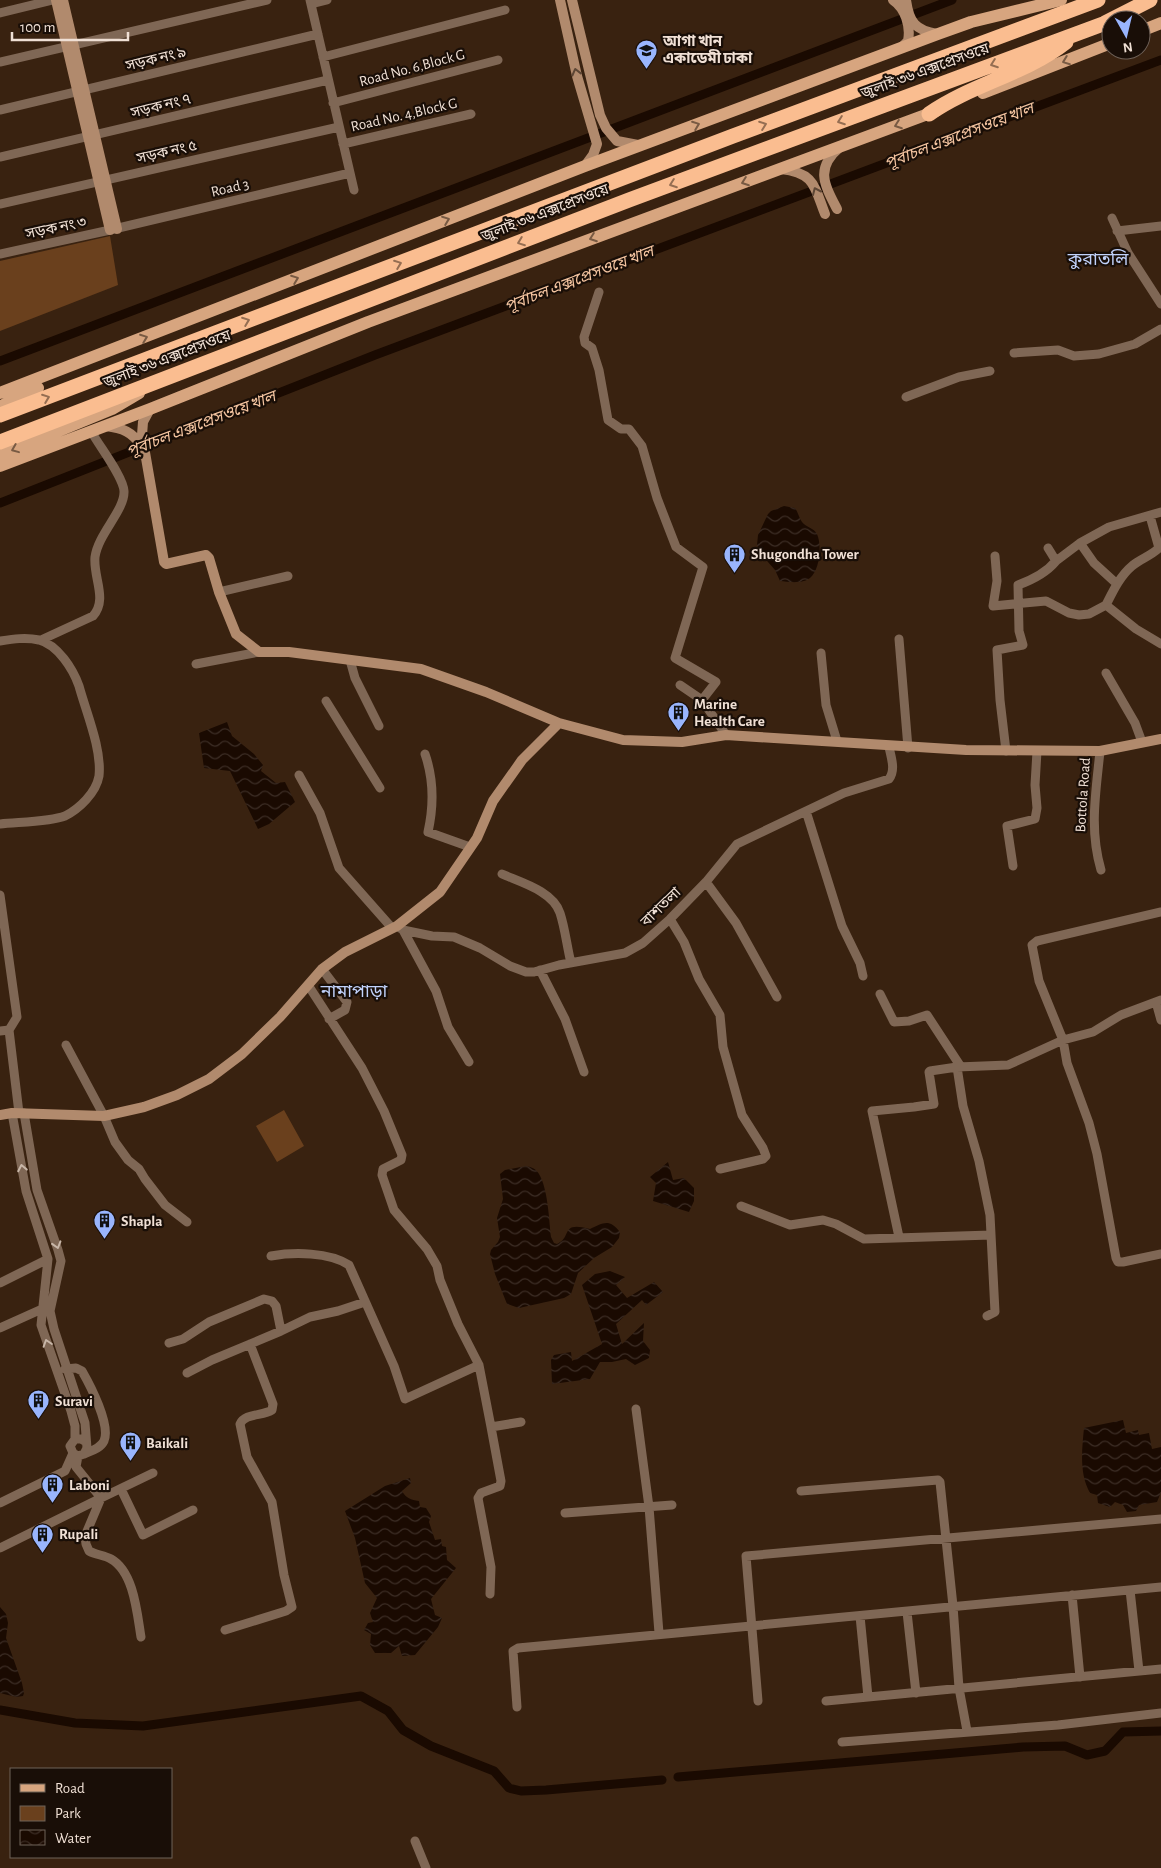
<svg xmlns="http://www.w3.org/2000/svg" width="1161" height="1868" font-family="'Alegreya Sans','Noto Sans Bengali',sans-serif">
  <defs>
    <pattern id="water-waves" width="16" height="10" patternUnits="userSpaceOnUse" patternTransform="scale(1.25)"><rect width="16" height="10" fill="#1a0a01"/><path d="M0 5q4-4 8 0t8 0" fill="none" stroke="#3c2d25"/></pattern>
  </defs>
  <rect width="100%" height="100%" fill="#392210"/>
  <path fill="#6a401d" d="M110,236L118,285L0,331V261Z
    M284,1110L304,1146L277,1162L256,1126Z"/>
  <path fill="url(#water-waves)" d="M784,506L795,508C798,512 799,518 802,522C806,527 814,528 817,534C822,545 820,570 810,578C803,584 788,582 780,581L775,570L760,553L757,545L758,535L768,514L771,511Z
    M227,722L232,736L254,754L263,765L261,771L276,783L285,782L295,802L269,824L258,829L230,771L204,768L199,733Z
    M668,1162L673,1180L684,1178L694,1188V1201L689,1212L653,1201L656,1183L650,1177Z
    M526,1166C532,1167 536,1169 539,1174C548,1189 549,1219 551,1237L554,1243L557,1244C573,1237 559,1221 590,1229C603,1223 609,1218 620,1232L619,1238L612,1247L594,1258L578,1273L571,1294L564,1298L519,1308L507,1304L495,1274L490,1254L491,1250L498,1242L500,1237L497,1218L503,1199L500,1174L505,1170Z
    M610,1271L625,1277L616,1285L627,1298L654,1282L663,1292L646,1305L642,1300L616,1324L622,1344L644,1323L643,1341L650,1350L649,1358L635,1365L626,1359L612,1362H600L590,1379L552,1384L551,1360L554,1355L571,1352L572,1361L602,1344L582,1285L595,1274Z
    M1123,1420L1126,1433L1138,1430L1139,1435L1149,1433L1152,1449L1161,1447V1492L1157,1502L1139,1505L1136,1511L1127,1512L1123,1505L1115,1502L1110,1507L1098,1503L1097,1495L1090,1493C1079,1474 1082,1449 1084,1428Z
    M410,1478L411,1483L402,1491C406,1498 411,1500 419,1501L420,1507L426,1508L431,1516L429,1522L435,1540L441,1539L442,1546L446,1547L447,1560L456,1568L431,1599L435,1615L442,1618L438,1627L415,1655L402,1656L399,1646L391,1653H375L370,1645L371,1634L364,1630L368,1623L373,1622L370,1613L377,1598L365,1583L355,1538L345,1511L385,1486Z
    M0,1600V1607L6,1614L8,1623L6,1638L22,1683L24,1693L23,1696L16,1697L0,1693Z"/>
  <g fill="none" stroke-linecap="round" stroke-linejoin="round">
    <path stroke="#1a0a01" stroke-width="9" d="M0,361L952,0
      M0,503L375,355L1161,60
      M0,1710L75,1723L143,1726L361,1696L388,1711L403,1730L431,1746L494,1771L509,1788L521,1791L546,1790L662,1780
      M678,1777L1023,1747L1065,1746L1087,1755L1105,1751L1123,1732L1161,1731"/>
    <path stroke="#7f6755" stroke-width="9" d="M310,0L354,190
      M311,4L327,0
      M0,13L53,0
      M323,57L505,10
      M0,62L267,0
      M333,103L498,60
      M0,110L318,34
      M343,144L471,114
      M0,157L328,80
      M0,204L339,127
      M1112,218L1128,253L1161,304
      M1117,231L1161,226
      M0,254L110,230L350,173
      M599,292L584,337L585,343L592,348L599,370L608,420L621,429H629L642,446L657,498L676,547L703,567L675,658L716,682L702,700L726,735
      M1014,353L1058,350L1074,356L1099,354L1135,344L1161,329
      M906,397L959,377L990,371
      M1150,516L1159,548C1151,556 1140,559 1132,566C1120,576 1113,591 1106,605L1136,629L1161,644
      M1080,543L1109,527L1161,512
      M1048,548L1056,561L1080,543L1094,563L1117,584
      M995,556L997,581L993,606L1046,601L1069,613L1079,615L1089,614L1106,605
      M219,592L288,576
      M899,639L908,748
      M41,640L93,616C108,599 93,578 95,557C98,534 125,510 124,491C123,476 99,446 91,431
      M0,641C13,639 26,637 39,640C58,645 73,669 79,686C86,712 102,749 99,776C96,793 79,809 65,816C50,822 17,822 0,824
      M821,653L826,705L837,741
      M350,660L355,678L379,726
      M196,664L259,652
      M1106,673L1135,723L1142,742
      M680,685L702,700
      M326,701L380,788
      M1006,751L1000,700L997,650L1023,645L1019,631L1018,585C1032,580 1046,573 1056,561
      M1100,751C1096,792 1089,829 1101,870
      M425,754C434,780 434,805 428,832L470,847
      M299,775L320,813L339,868L392,928
      M806,811L842,926L860,963L863,976
      M1013,866L1007,826L1035,819L1037,808L1035,785L1037,751
      M502,874C520,882 553,891 560,913C565,928 567,947 571,963
      M706,882L736,923L777,997
      M0,895L17,1017L9,1030
      M1161,912L1037,941L1032,945L1039,981L1063,1040L1067,1063L1089,1123L1097,1154L1116,1258L1118,1262H1123L1161,1254
      M670,919L684,942L699,979L720,1015L723,1047L742,1115L763,1148L766,1156L763,1159L720,1169
      M397,926L403,930L432,936L454,937L480,948L510,966L526,972H534L559,965L625,953L643,943L670,919L706,882L737,844L844,793L889,779C896,770 891,757 889,747
      M403,930L436,991L448,1027L469,1062
      M322,969L347,1002L345,1010L329,1019
      M540,970L565,1019L584,1072
      M308,985L362,1068L384,1111L402,1155L401,1160L383,1169L382,1175L394,1210L427,1249L437,1266L440,1280L458,1324L479,1365L491,1427L521,1422
      M880,994L894,1022L909,1021L927,1015L961,1067
      M1156,1002L1161,1020
      M0,1031L9,1030L19,1113
      M66,1045L104,1116L115,1142L128,1160L139,1169L145,1179L165,1205L187,1222
      M957,1067L963,1106L979,1161L990,1215L995,1312L987,1316
      M12,1113L26,1191L48,1259L41,1325L71,1411L75,1426V1439
      M24,1113L37,1190L58,1250L61,1261L50,1311L54,1329L85,1423L87,1448L84,1454L78,1456L73,1453L70,1446L75,1439H81L86,1442
      M741,1206L790,1225L823,1220L836,1224L864,1239L991,1235
      M899,1237L872,1111L914,1107L934,1104L929,1072L930,1071L957,1067L1008,1065L1063,1040L1093,1032L1121,1015L1161,1000
      M271,1256C294,1252 329,1252 349,1265L394,1366L405,1399L479,1365
      M0,1283L48,1259
      M0,1328L42,1309
      M169,1343L183,1339L209,1322L264,1299L272,1301L276,1306L281,1331
      M65,1369L76,1368L82,1371C90,1385 111,1425 104,1441C100,1449 91,1451 84,1454
      M187,1373L212,1360L281,1331L310,1317L338,1311L365,1302
      M636,1409L649,1507L659,1633
      M78,1456L76,1467L101,1498L153,1473
      M121,1489L143,1535L193,1510
      M801,1491L938,1480L940,1482L953,1606L959,1688L967,1731
      M101,1498L85,1536L86,1544L89,1551C96,1555 104,1555 111,1559C134,1572 137,1613 141,1637
      M0,1503L65,1471L73,1453
      M565,1513L672,1505
      M0,1548L101,1498
      M1130,1590L1139,1671
      M490,1594L491,1567L478,1498L481,1493L500,1486L501,1481L491,1427
      M1072,1595L1080,1677
      M907,1612L916,1693
      M860,1616L868,1697
      M225,1630L286,1611L292,1607L284,1575L272,1502L247,1457L240,1424C245,1413 263,1416 272,1410L273,1404L250,1344
      M758,1701L746,1556L1161,1519
      M826,1701L1161,1669
      M517,1707L513,1651L518,1648L1161,1587
      M842,1742L1058,1725L1161,1713
      M415,1841L426,1868"/>
    <path stroke="#b18a6d" stroke-width="10" d="M56,0L110,230
      M63,0L117,229
      M560,0L577,76L597,144L593,155L585,166
      M572,0L600,115L606,128L617,141L638,145
      M893,0C905,8 911,26 908,41L902,47
      M906,0C909,22 915,30 937,34
      M781,169C815,173 814,186 825,214
      M837,209C824,184 815,168 840,147
      M150,409L143,422L142,435L164,562L166,564L206,555L209,558L219,592L236,634L259,652H289L421,669L486,692L559,723
      M106,426C122,428 133,432 141,446
      M0,1115L12,1113L104,1116L144,1107L177,1095L209,1079L242,1054L280,1017L322,969L345,952L397,926L440,892L477,838L493,801L522,760L559,723L623,740L682,742L726,735L966,750L1100,751L1161,739"/>
    <path stroke="#d7a57f" stroke-width="12" d="M1141,31L1161,23
      M983,93L1111,43
      M0,393L585,166L938,34L971,22L1061,0
      M0,407L23,394L38,388
      M0,455L112,409L139,393
      M0,466L150,409L368,322L936,111"/>
    <path stroke="#fabd90" stroke-width="15" d="M1105,23L1150,0
      M929,114C972,84 1025,74 1066,42
      M0,415L733,136L1098,0
      M0,442L629,200L1111,21"/>
  </g>
  <defs><path id="oneway-chevron" d="M-2-3.5L2.5 0L-2 3.5" fill="none" stroke-width="1.6" stroke-linecap="round" stroke-linejoin="round" transform="scale(1.25)"/></defs>
  <g stroke="#785a43">
    <use href="#oneway-chevron" transform="translate(1066 61) rotate(159)"/>
    <use href="#oneway-chevron" transform="translate(696 125) rotate(-21)"/>
    <use href="#oneway-chevron" transform="translate(898 125) rotate(160)"/>
    <use href="#oneway-chevron" transform="translate(745 182) rotate(160)"/>
    <use href="#oneway-chevron" transform="translate(446 220) rotate(-21)"/>
    <use href="#oneway-chevron" transform="translate(593 238) rotate(160)"/>
    <use href="#oneway-chevron" transform="translate(295 279) rotate(-21)"/>
    <use href="#oneway-chevron" transform="translate(144 338) rotate(-21)"/>
    <use href="#oneway-chevron" transform="translate(15 449) rotate(158)"/>
  </g>
  <g stroke="#956e52">
    <use href="#oneway-chevron" transform="translate(994 64) rotate(160)"/>
    <use href="#oneway-chevron" transform="translate(841 121) rotate(160)"/>
    <use href="#oneway-chevron" transform="translate(763 125) rotate(-20)"/>
    <use href="#oneway-chevron" transform="translate(673 184) rotate(160)"/>
    <use href="#oneway-chevron" transform="translate(521 242) rotate(159)"/>
    <use href="#oneway-chevron" transform="translate(398 264) rotate(-21)"/>
    <use href="#oneway-chevron" transform="translate(246 321) rotate(-21)"/>
    <use href="#oneway-chevron" transform="translate(46 398) rotate(-21)"/>
  </g>
  <g stroke="#5d4635">
    <use href="#oneway-chevron" transform="translate(576 72) rotate(-104)"/>
    <use href="#oneway-chevron" transform="translate(816 191) rotate(-114)"/>
  </g>
  <g stroke="#c8b6a8">
    <use href="#oneway-chevron" transform="translate(22 1168) rotate(-101)"/>
    <use href="#oneway-chevron" transform="translate(57 1245) rotate(73)"/>
    <use href="#oneway-chevron" transform="translate(47 1343) rotate(-108)"/>
  </g>
  <defs>
    <symbol id="school-pin" viewBox="-11 -11 22 30"><path d="M0 17L-7.5 6A9.5 9.5 0 1 1 7.5 6Z" fill="#99b5fd" stroke="#190e07"/><path d="M0-5L7-2L0 1L-7-2ZM-4 1L0 2.5L4 1V4Q0 6-4 4Z" fill="#111"/></symbol>
    <symbol id="building-pin" viewBox="-11 -11 22 30"><path d="M0 17L-7.5 6A9.5 9.5 0 1 1 7.5 6Z" fill="#99b5fd" stroke="#190e07"/><path d="M-4-6H4V6H1V3H-1V6H-4ZM-2.5-4.3h1.7v1.8h-1.7ZM.8-4.3h1.7v1.8H.8ZM-2.5-1h1.7V.8h-1.7ZM.8-1h1.7V.8H.8Z" fill="#111"/></symbol>
  </defs>
  <g fill-rule="evenodd">
    <use href="#school-pin" x="634" y="38" width="25" height="34"/>
    <use href="#building-pin" x="722" y="542" width="25" height="34"/>
    <use href="#building-pin" x="666" y="700" width="25" height="34"/>
    <use href="#building-pin" x="92" y="1208" width="25" height="34"/>
    <use href="#building-pin" x="26" y="1388" width="25" height="34"/>
    <use href="#building-pin" x="118" y="1430" width="25" height="34"/>
    <use href="#building-pin" x="40" y="1472" width="25" height="34"/>
    <use href="#building-pin" x="30" y="1522" width="25" height="34"/>
  </g>
  <g text-anchor="middle" dominant-baseline="central" stroke-width="4.5" stroke-linejoin="round" paint-order="stroke">
    <g font-size="15" font-weight="bold" fill="#f0e0d5" stroke="#190e07" text-anchor="start">
      <text x="663" y="41">আগা খান<tspan x="663" dy="17">একাডেমী ঢাকা</tspan></text>
      <text x="751" y="554">Shugondha Tower</text>
      <text x="694" y="704">Marine<tspan x="694" dy="17">Health Care</tspan></text>
      <text x="121" y="1221">Shapla</text>
      <text x="55" y="1401">Suravi</text>
      <text x="146" y="1443">Baikali</text>
      <text x="69" y="1485">Laboni</text>
      <text x="59" y="1534">Rupali</text>
    </g>
    <g font-size="15" fill="#f0e0d5" stroke="#190e07">
      <text transform="translate(156 59) rotate(-14)">সড়ক নং ৯</text>
      <text transform="translate(412 68) rotate(-15)">Road No. 6,Block G</text>
      <text transform="translate(925 71) rotate(-20)">জুলাই ৩৬ এক্সপ্রেসওয়ে</text>
      <text transform="translate(161 106) rotate(-14)">সড়ক নং ৭</text>
      <text transform="translate(404 115) rotate(-13)">Road No. 4,Block G</text>
      <text transform="translate(167 152) rotate(-13)">সড়ক নং ৫</text>
      <text transform="translate(230 188) rotate(-13)">Road 3</text>
      <text transform="translate(545 213) rotate(-21)">জুলাই ৩৬ এক্সপ্রেসওয়ে</text>
      <text transform="translate(56 228) rotate(-12)">সড়ক নং ৩</text>
      <text transform="translate(167 359) rotate(-21)">জুলাই ৩৬ এক্সপ্রেসওয়ে</text>
      <text transform="translate(1083 795) rotate(-86)">Bottola Road</text>
      <text transform="translate(661 907) rotate(-44)">বাশতলা</text>
    </g>
    <g font-size="16" font-style="italic" fill="#f4c4a0" stroke="#190e07">
      <text transform="translate(959 136) rotate(-21)">পূর্বাচল এক্সপ্রেসওয়ে খাল</text>
      <text transform="translate(579 279) rotate(-21)">পূর্বাচল এক্সপ্রেসওয়ে খাল</text>
      <text transform="translate(201 424) rotate(-21)">পূর্বাচল এক্সপ্রেসওয়ে খাল</text>
    </g>
    <g font-size="18" fill="#c1d2fb" stroke="#190e07">
      <text x="1098" y="260">কুরাতলি</text>
      <text x="354" y="992">নামাপাড়া</text>
    </g>
  </g>
  <rect x="10" y="1768" width="162" height="90" fill="#190e07" stroke="#6f6259"/>
  <rect x="20" y="1784" width="25" height="8" fill="#d7a57f" stroke="#6f6259"/>
  <text x="55" y="1793" font-size="15" fill="#f0e0d5">Road</text>
  <rect x="20" y="1806" width="25" height="15" fill="#6a401d" stroke="#6f6259"/>
  <text x="55" y="1818" font-size="15" fill="#f0e0d5">Park</text>
  <rect x="20" y="1830" width="25" height="15" fill="url(#water-waves)" stroke="#6f6259"/>
  <text x="55" y="1843" font-size="15" fill="#f0e0d5">Water</text>
  <g transform="translate(1126 35) rotate(172)"><circle r="24" fill="#190e07" stroke="#6f6259"/>
  <path d="M0-4L9 19L0 12L-9 19Z" fill="#99b5fd"/>
  <text y="-8" font-size="14" font-weight="bold" text-anchor="middle" fill="#f0e0d5">N</text>
  </g>
  <path d="M12 32v8h116v-8" fill="none" stroke="#f0e0d5" stroke-width="2.5"/>
  <text x="20" y="32" font-size="15" fill="#f0e0d5" stroke="#190e07" stroke-width="4" paint-order="stroke">100 m</text>
</svg>
